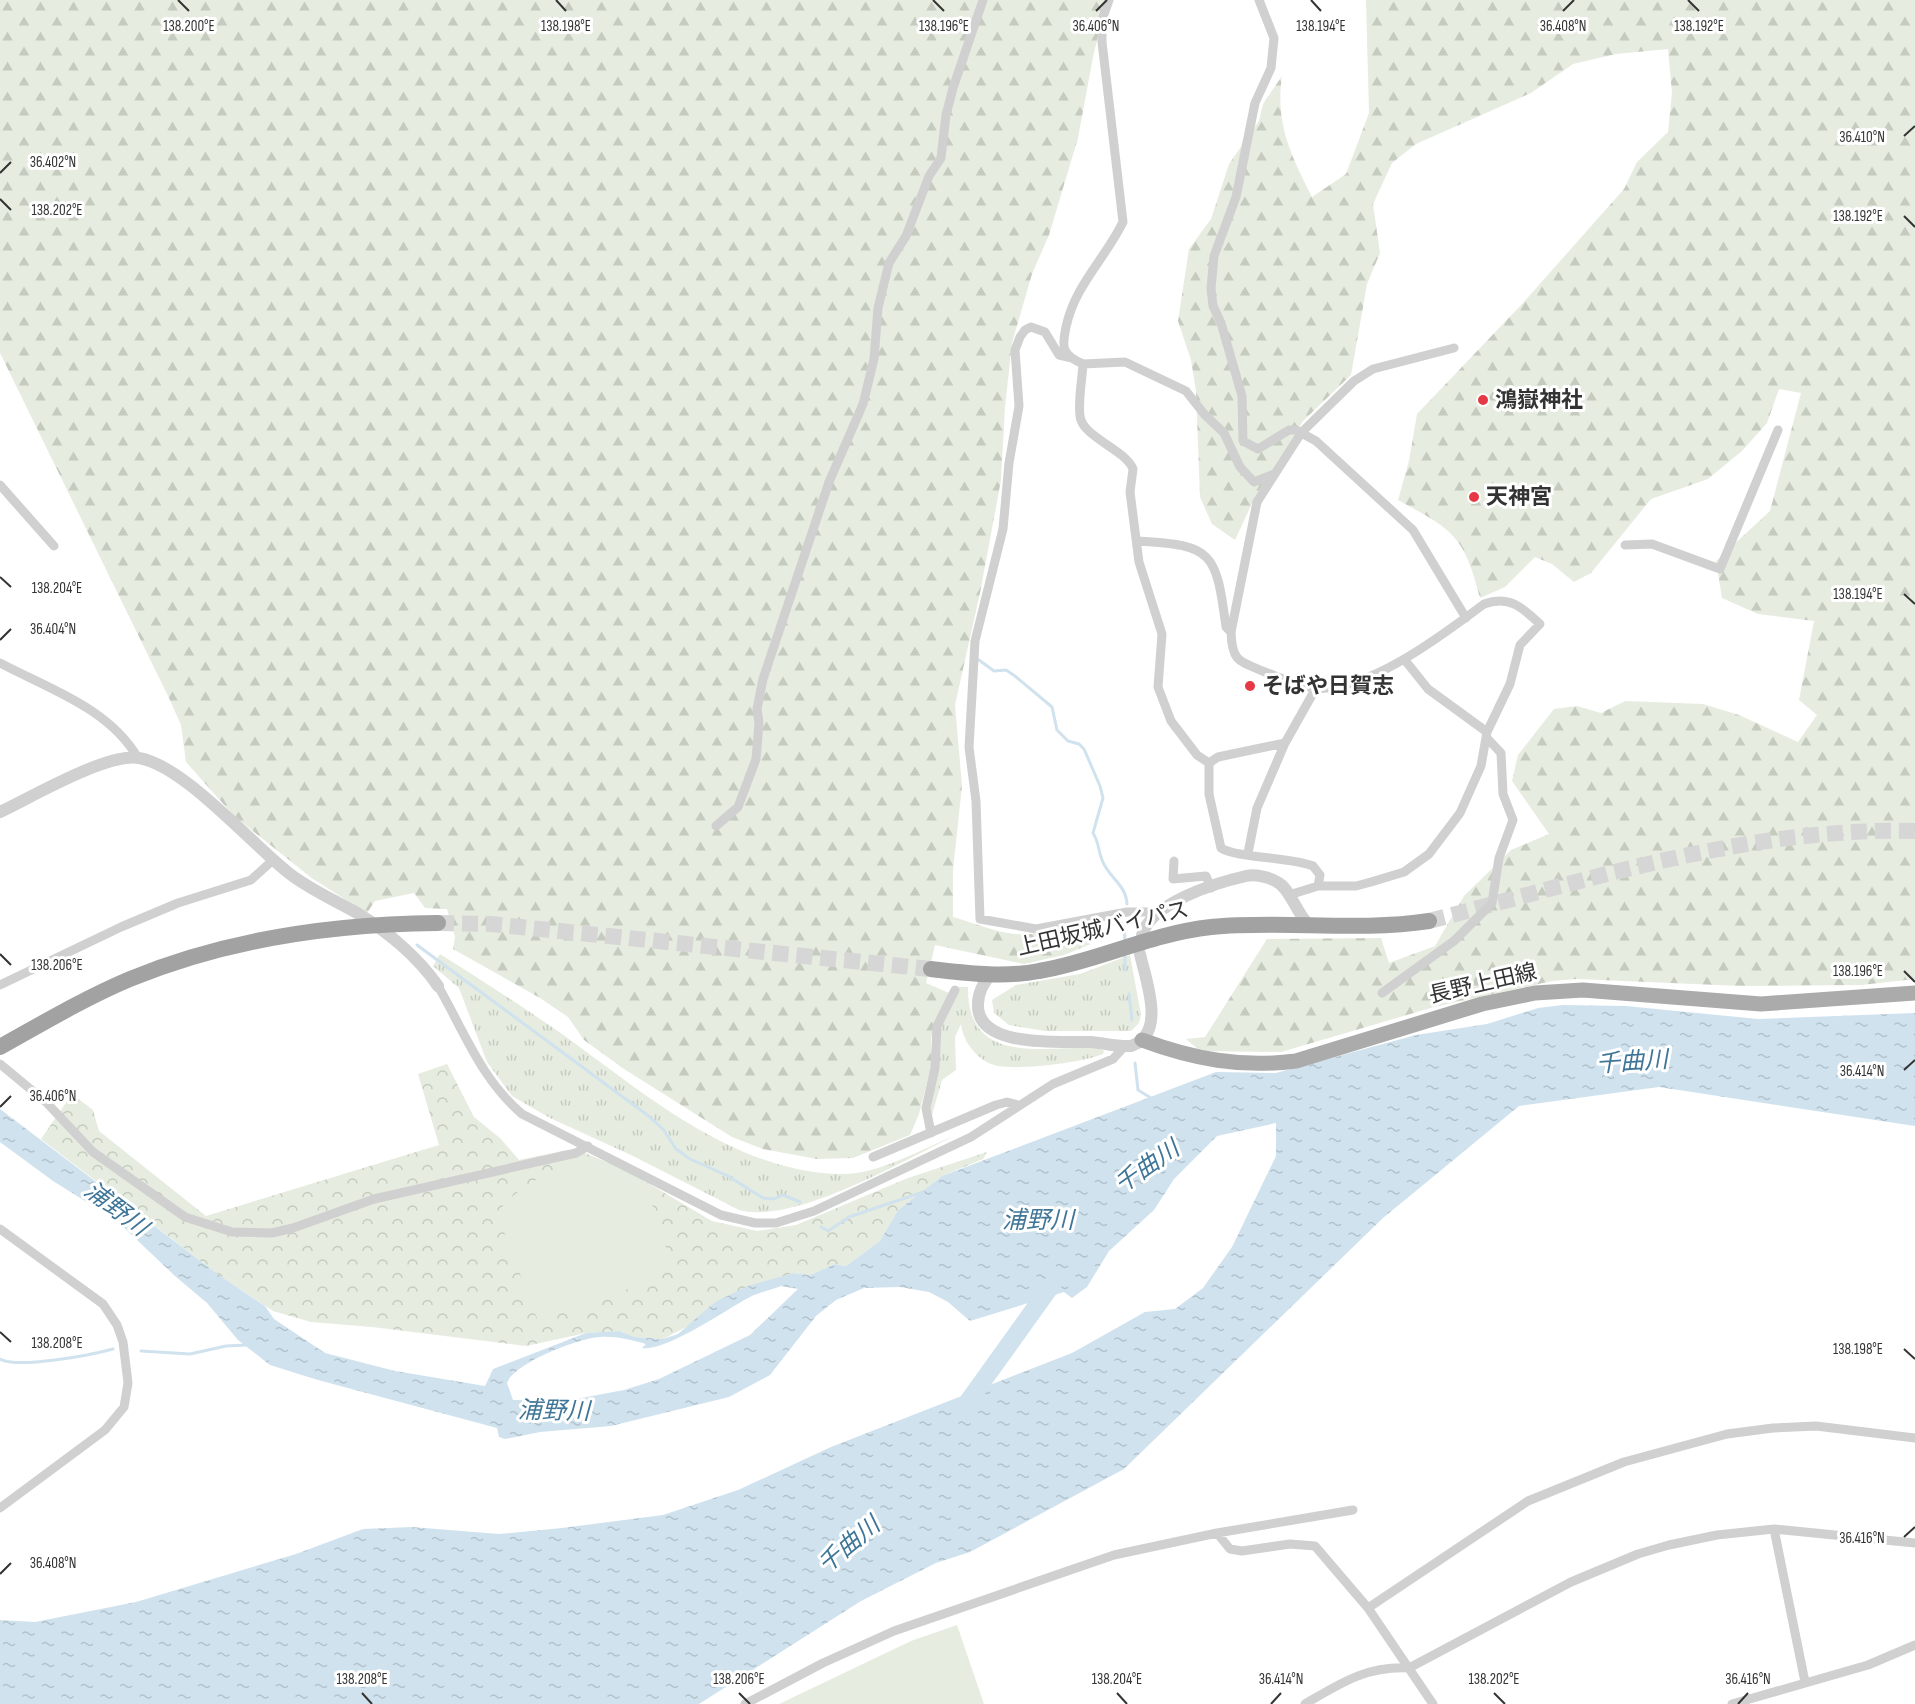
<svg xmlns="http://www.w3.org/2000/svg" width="1915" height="1704" font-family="'Sofia Sans Condensed','Noto Sans JP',sans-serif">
  <defs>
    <pattern id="grass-tufts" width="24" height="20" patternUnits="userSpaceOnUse" patternTransform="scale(1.5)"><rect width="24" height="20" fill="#e6ecdf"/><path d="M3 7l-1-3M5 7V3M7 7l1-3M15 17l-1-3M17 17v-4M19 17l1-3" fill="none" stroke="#c6cbc0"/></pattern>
    <pattern id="forest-firs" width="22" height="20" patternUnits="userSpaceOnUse" patternTransform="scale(1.5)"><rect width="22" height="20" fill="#e6ecdf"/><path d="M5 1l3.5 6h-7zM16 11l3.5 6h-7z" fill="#c6cbc0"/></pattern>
    <pattern id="park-crowns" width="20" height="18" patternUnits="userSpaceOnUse" patternTransform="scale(1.5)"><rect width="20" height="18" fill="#e6ecdf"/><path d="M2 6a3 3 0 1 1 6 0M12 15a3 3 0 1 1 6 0" fill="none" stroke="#c6cbc0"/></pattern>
    <pattern id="water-ripples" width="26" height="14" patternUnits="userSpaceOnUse" patternTransform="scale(1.5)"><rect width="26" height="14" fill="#cfe2ee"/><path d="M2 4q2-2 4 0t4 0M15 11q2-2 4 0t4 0" fill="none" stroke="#b2c2cd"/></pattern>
  </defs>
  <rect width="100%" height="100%" fill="#fff"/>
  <path fill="url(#grass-tufts)" d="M440,954C481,980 522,1006 562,1034C644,1093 733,1171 838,1174C877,1176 919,1150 954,1136C903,1161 793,1225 739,1210L633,1156L550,1118L512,1096L487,1062L459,988L433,966Z
    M1130,955L1141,1015L1139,1023L1131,1031H1045L1009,1025L994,1013L992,1000L1016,985L1080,974Z
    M958,987H968C967,1067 1044,1046 1098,1048L1104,1051L1103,1054C1081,1063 1022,1070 998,1066C978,1062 963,1042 961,1024L955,1037L956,1070L942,1080L932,1115L930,1111L940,1026Z"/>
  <path fill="url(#forest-firs)" d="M0,0H1111L1104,11L1093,57L1078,138L1049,235L1032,274L1012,343L1005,407L1001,480L980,593L955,705L962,786L953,870V917C971,922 990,930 1008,933C1036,938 1067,925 1091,944L1064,955L1024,964L935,945L926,983L949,993L931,1038V1067L919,1114L910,1135L853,1158L817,1159L763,1149L732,1137L624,1069L584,1040L568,1017L540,998L453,949L455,937L447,909L425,908L414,893L375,901L367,913L313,879L234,816L186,762L181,725L169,698L0,353Z
    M1366,0H1915V979L1861,985L1741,986L1577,979L1552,981L1434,1007L1281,1052L1200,1051L1186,1039L1205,1037L1267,939L1381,938L1389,963L1435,946L1464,896L1511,850L1549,834L1512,781L1518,755L1554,709L1577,706L1601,713L1625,701L1703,704L1739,715L1798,742L1817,715L1799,700L1814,621L1758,614L1722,598L1716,561L1770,511L1801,393L1779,389L1767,423L1742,451L1708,479L1651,499L1591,573L1574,582L1552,564L1535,557L1505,587L1480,598C1464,535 1453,530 1398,500L1409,461L1417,414L1522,304L1624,189L1637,162L1668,132L1672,93L1668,49L1616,54L1573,64L1531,93L1416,144L1392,163L1373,204L1380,253L1367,284L1351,375L1303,421L1255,497L1235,540L1212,524L1200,497L1196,391L1191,360L1178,321L1189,249L1211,219L1229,164L1259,121L1263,104L1282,76C1275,124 1291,155 1312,197L1346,174L1369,113Z"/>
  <path fill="url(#park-crowns)" d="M447,1064L474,1117L501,1139L519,1160L567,1150L583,1152L631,1173L712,1221L757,1231L796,1225L908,1178L987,1152L983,1159L942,1176L898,1210L880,1241L846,1266L835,1264L810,1275L794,1273L715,1302L692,1324L663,1339L635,1337L619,1331L586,1333L526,1346L372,1327L311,1322L273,1311L219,1275L41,1139L72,1094L93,1110L99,1131L206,1216L439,1145L418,1074Z"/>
  <path fill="#e6ecdf" d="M594,1158C639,1170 651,1193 662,1234C666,1247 670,1258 665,1271L653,1280L538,1321L497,1213C517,1186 561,1163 594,1158Z
    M957,1625L984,1704H779L911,1641Z"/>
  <path fill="url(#water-ripples)" fill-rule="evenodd" d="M1563,1005L1626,1006L1758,1019L1915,1013V1126L1659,1087L1519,1106L1383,1218L1124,1469L970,1552L936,1563L861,1601L699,1704H0V1620L35,1622L136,1602L296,1554L363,1529L412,1527L499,1534L562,1528L663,1515L738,1490L831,1447L1072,1353L1145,1312L1175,1309L1203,1288L1232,1247L1276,1156V1123L1217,1136L1174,1179L1154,1210L1109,1251L1087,1287L1072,1298L1064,1292L970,1321L948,1302L929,1292L900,1287L864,1288L836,1300L816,1316L770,1375L729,1397L611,1426L540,1432L505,1439L499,1437L497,1428L318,1380L270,1365L238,1340L207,1303L175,1276L117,1221L53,1181L0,1142V1109L219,1275L265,1306L274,1319L325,1353L395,1371L485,1386L493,1369L586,1333L619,1331L635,1337L663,1339L678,1334L715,1302L748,1286L794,1273L810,1275L835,1264L846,1266L880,1241L898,1210L942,1176L1216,1072L1276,1073L1416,1035L1487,1024L1538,1008ZM781,1286L798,1289L750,1335L659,1379L624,1390L576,1399L513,1400L507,1383C514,1363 579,1338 600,1337C616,1336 631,1340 646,1344L642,1348C666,1352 725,1310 750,1297C760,1292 771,1290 781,1286Z"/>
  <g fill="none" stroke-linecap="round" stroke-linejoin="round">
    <path stroke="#cfe2ee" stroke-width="3" d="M979,660L994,671L1006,670L1015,676L1052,707L1057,730L1068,741L1079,744L1084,749L1100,786L1103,798L1093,833C1099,842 1098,850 1102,860C1108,877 1126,884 1127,904
      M1124,925L1125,942
      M417,945L646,1114L663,1129L676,1149L690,1159L728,1176L763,1198L774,1199L783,1195L800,1202
      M1125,954V970
      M1129,994L1132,1020
      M1135,1063L1138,1090L1151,1098
      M821,1227L828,1231L849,1217L923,1192
      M141,1351L190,1354L226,1346L247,1345
      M0,1359C18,1369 91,1355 113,1349"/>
    <path stroke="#cfe2ee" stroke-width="18" d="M962,1410L1056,1279"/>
    <path stroke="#d6d6d6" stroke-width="16" stroke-dasharray="16 8" stroke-linecap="butt" d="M1429,921C1588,880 1749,827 1915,831
      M438,923L491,924L931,969"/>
    <path stroke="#d0d0d0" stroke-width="9" d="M1109,0L1102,20V42L1123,222C1105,259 1075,285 1066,327C1065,333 1062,343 1065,350C1068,357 1076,361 1083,364C1082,381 1078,400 1080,416C1082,437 1125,449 1133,469L1130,492L1139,562L1162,634L1158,687L1171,721L1197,755L1209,763V794L1221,848C1236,858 1290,857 1313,866L1320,875L1318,886
      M1259,0L1274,38L1271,68L1255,103L1236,197L1214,256L1211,288L1213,306L1221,323L1242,396L1243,441L1258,449L1289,430H1296L1316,441L1413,530L1466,618
      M1072,358L1059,355L1045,332L1031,327L1025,330L1020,337L1015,350L1019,406L1009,463L1003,529L975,641L969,747L976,801L980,919L1036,929L1127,912H1160
      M1083,364L1125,362L1186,391L1205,415L1224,433L1240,467L1254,482L1274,474
      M0,485L54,546
      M1138,541C1214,545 1216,553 1226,627L1231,632
      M1625,545L1652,544L1720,569L1778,430
      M1404,659L1428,689L1487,732
      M0,663C49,689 109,708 138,758
      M1209,763L1218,757L1285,743
      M716,826L738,807L756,759L759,723L757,709L763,679L829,482L863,404L874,359L878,308L889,263L906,236L929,176L941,158L946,115L953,88L983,0
      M1248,853L1257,808L1285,743L1316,688
      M1174,861L1173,879L1206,876L1211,888
      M1289,895L1318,886H1356L1371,882L1404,872L1429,854L1460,813L1481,766L1487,732L1510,684L1520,645L1540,624C1522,607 1509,595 1484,604C1444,634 1366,694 1313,688C1297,685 1281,678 1265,672C1239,661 1232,662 1231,632L1257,502L1301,433L1354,381L1373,369L1454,348
      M0,985L121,927L178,903L251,880L273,860
      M438,986C464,1031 481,1079 522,1114L721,1215L755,1223H776L814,1211L971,1137L1053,1084L1113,1059L1124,1047
      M1382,993L1454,941L1492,903L1499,858L1513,820L1503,794L1501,753L1486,737
      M0,1064L46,1102L93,1152L185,1217L232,1232L272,1233L293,1228L374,1199L576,1153L588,1146
      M931,1133L926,1108L935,1068L937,1026L955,990
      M873,1157L996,1105L1007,1102L1018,1105
      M0,1229L103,1304L117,1325L123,1342L128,1383L124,1407L105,1430L0,1508
      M1774,1529L1805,1682
      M1217,1533L1230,1549L1242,1551L1290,1544L1315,1546L1368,1608L1433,1704
      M1368,1608L1528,1501L1624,1462L1727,1434L1773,1428L1816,1426L1915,1438
      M745,1704L823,1663L894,1631L1114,1555L1217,1533L1353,1510
      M1305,1704C1341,1683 1366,1666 1409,1668L1571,1582L1638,1554L1669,1545L1717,1535L1774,1529L1915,1543
      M1732,1704L1868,1665L1915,1645"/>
    <path stroke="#d0d0d0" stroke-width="12" d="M0,812C32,797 106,753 139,758C185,766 251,844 290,874C311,890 334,900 357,913C387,931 418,957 438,986
      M1142,935C1151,903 1215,883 1246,876C1255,874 1269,877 1277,882C1290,888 1296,913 1309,925
      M991,975C983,982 978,994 978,1004C976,1049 1061,1041 1090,1042C1104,1043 1117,1047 1131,1046C1167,1034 1146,981 1140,954"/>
    <path stroke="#ababab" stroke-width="15" d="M1142,1040C1193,1059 1241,1068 1296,1061L1482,1004L1535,993L1583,990L1761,1004L1915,993"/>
    <path stroke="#a2a2a2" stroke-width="16" d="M931,969C967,973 1003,978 1039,971C1098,961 1149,934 1211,927C1284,920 1356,932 1429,921
      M0,1047C43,1023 85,998 130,979C227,939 334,924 438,923"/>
  </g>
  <path fill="none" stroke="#333" stroke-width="2" d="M178,0L189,11M556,0L566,11M933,0L944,11M1311,0L1321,11M1688,0L1699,11M1096,11L1107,0M1563,11L1574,0M1904,136L1915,126M0,173L11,162M0,199L11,210M1904,216L1915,227M0,577L11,587M1904,594L1915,604M0,640L11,629M0,954L11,965M1904,971L1915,982M1904,1070L1915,1060M0,1107L11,1096M0,1332L11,1342M1904,1349L1915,1359M1904,1537L1915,1527M0,1574L11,1563M362,1693L372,1704M739,1693L750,1704M1117,1693L1127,1704M1494,1693L1505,1704M1271,1704L1281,1693M1738,1704L1748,1693"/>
  <g fill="#e63946" stroke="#fff" stroke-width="2">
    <circle cx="1483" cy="400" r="6"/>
    <circle cx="1474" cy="497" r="6"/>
    <circle cx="1250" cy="686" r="6"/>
  </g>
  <g text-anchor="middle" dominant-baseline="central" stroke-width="6" stroke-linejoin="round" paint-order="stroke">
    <g font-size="22" font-weight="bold" fill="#333" stroke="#fff" text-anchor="start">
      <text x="1495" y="400">鴻嶽神社</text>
      <text x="1486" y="497">天神宮</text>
      <text x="1262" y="686">そばや日賀志</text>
    </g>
    <g font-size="22" fill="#333" stroke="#fff">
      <text transform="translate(1103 929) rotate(-13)">上田坂城バイパス</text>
      <text transform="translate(1483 984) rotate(-13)">長野上田線</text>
    </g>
    <g font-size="24" font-style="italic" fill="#3f7597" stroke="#fff">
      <text transform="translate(1632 1062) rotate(-4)">千曲川</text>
      <text transform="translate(1147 1167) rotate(-35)">千曲川</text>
      <text transform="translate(116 1209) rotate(37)">浦野川</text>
      <text x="1038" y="1220">浦野川</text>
      <text transform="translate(554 1411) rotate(1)">浦野川</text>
      <text transform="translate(849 1545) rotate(-40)">千曲川</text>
    </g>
  </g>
  <g font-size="15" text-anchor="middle" fill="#333" stroke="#fff" stroke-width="6" stroke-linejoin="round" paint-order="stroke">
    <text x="189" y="31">138.200°E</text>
    <text x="566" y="31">138.198°E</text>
    <text x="944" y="31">138.196°E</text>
    <text x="1096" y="31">36.406°N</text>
    <text x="1321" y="31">138.194°E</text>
    <text x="1563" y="31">36.408°N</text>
    <text x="1699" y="31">138.192°E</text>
    <text x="1862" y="142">36.410°N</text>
    <text x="53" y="167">36.402°N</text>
    <text x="57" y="215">138.202°E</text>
    <text x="1858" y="221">138.192°E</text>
    <text x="57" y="593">138.204°E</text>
    <text x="1858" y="599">138.194°E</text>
    <text x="53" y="634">36.404°N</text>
    <text x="57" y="970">138.206°E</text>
    <text x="1858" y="976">138.196°E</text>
    <text x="1862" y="1076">36.414°N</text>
    <text x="53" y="1101">36.406°N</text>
    <text x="57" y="1348">138.208°E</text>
    <text x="1858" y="1354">138.198°E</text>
    <text x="1862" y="1543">36.416°N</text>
    <text x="53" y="1568">36.408°N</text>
    <text x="362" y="1684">138.208°E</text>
    <text x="739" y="1684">138.206°E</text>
    <text x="1117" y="1684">138.204°E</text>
    <text x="1281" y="1684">36.414°N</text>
    <text x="1494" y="1684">138.202°E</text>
    <text x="1748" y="1684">36.416°N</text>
  </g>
</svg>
